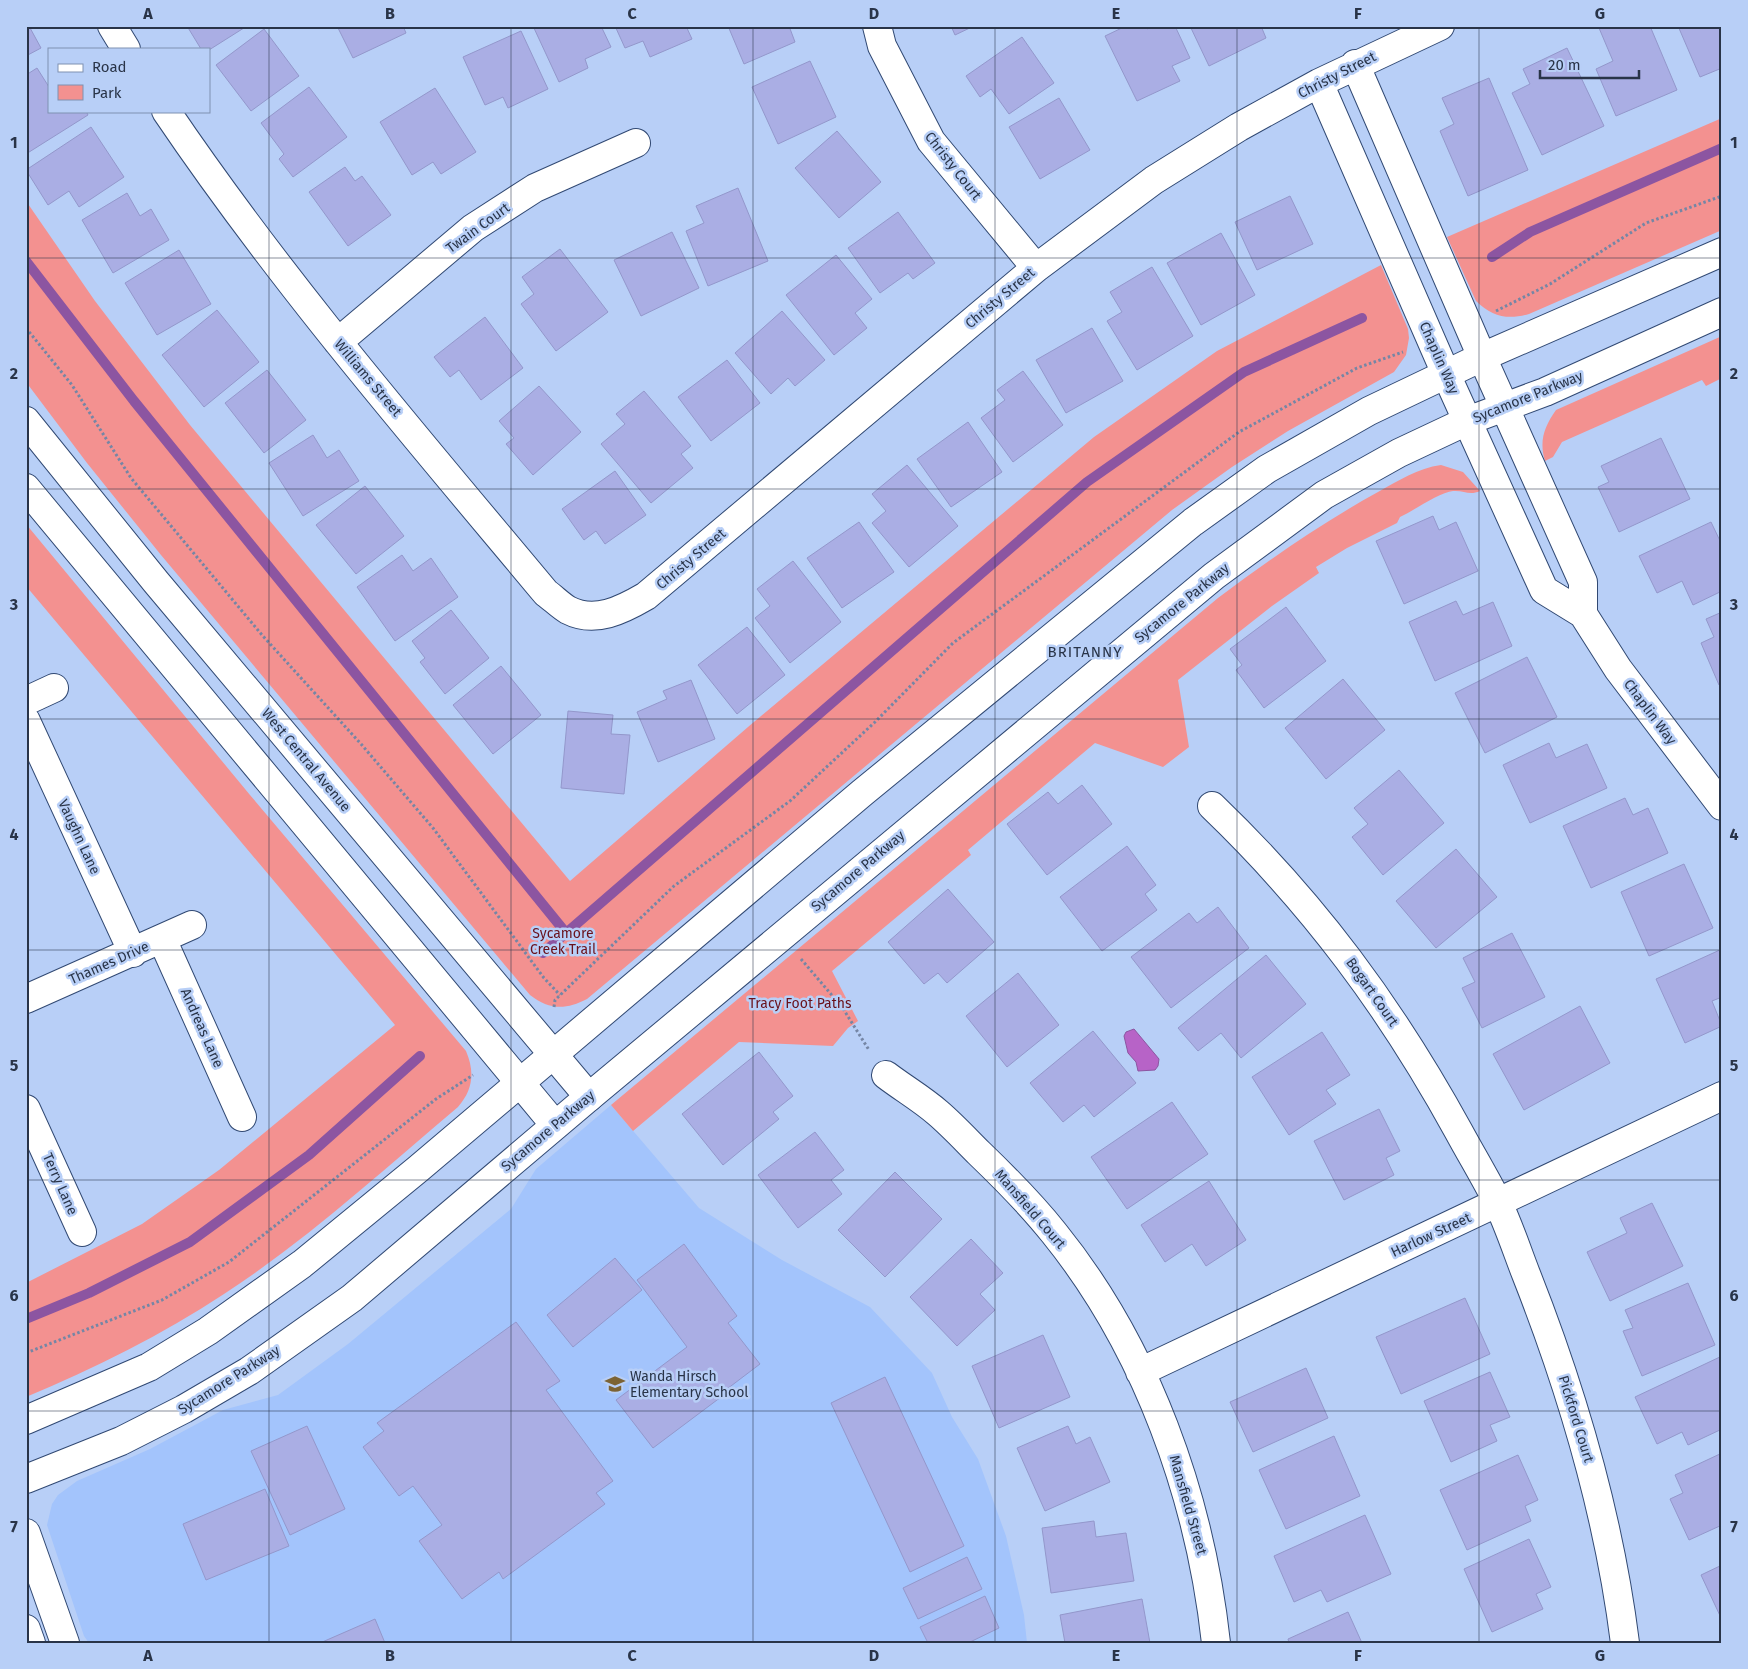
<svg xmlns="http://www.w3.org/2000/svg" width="1748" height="1669" font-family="'Fira Sans',sans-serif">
  <rect width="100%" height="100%" fill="#b8cff7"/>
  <path fill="#a3c4fc" d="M611,1105L699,1208L782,1260L870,1307L932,1373L952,1417L978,1459L1006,1536L1024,1615L1027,1643H89L84,1636L47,1525L52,1504L58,1495L77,1481L150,1449L223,1410L278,1395L348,1344L511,1209L536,1169Z"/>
  <path fill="#f39190" d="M1722,118V230L1529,314C1508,320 1492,317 1476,301L1447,237Z
    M26,201L95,301L190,425L570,881L748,727L1094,437L1217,351L1381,265L1408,329L1409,338L1406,355L1394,372L1288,431L1232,467L1172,510L587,999C566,1010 549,1010 530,995L161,555L87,463L26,382Z
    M1722,336V378L1706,386L1702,380L1562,442L1553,457L1545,461C1539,441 1544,427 1556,410Z
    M1441,465L1463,472L1480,491C1469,496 1464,490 1453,491C1440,492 1413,511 1400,517L1397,523L1347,548L1316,567L1319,573L1272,606L1178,680L1189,747L1163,767L1095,743L968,850L971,855L832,971L858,1021L848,1028L833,1046L739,1042L633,1131L611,1105L1218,598C1270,559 1322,523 1378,492C1398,481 1418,468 1441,465Z
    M26,524L250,795L466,1051C475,1072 473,1090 458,1107C382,1171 307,1240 224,1294C162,1335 95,1368 26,1397V1283L142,1224L219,1170L395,1025L26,586Z"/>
  <path fill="#b763c7" stroke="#8c55a1" d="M1134,1029L1159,1059L1158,1066L1155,1070L1138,1071L1136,1062L1128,1053L1124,1036L1126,1032Z"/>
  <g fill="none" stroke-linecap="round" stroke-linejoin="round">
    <path stroke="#8c55a1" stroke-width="10" d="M1492,257L1530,232L1722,148
      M26,261L134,401L566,933
      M543,953L1087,482L1244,372L1362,318
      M26,1319L89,1293L190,1242L309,1155L420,1056"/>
  </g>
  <path fill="#aaaee4" stroke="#9397cb" d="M26,26H29L41,48L26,56Z
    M187,26H247L209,50L201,49Z
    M337,26H403L406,33L353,58Z
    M533,26H601L611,47L585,59L588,68L559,82Z
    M615,26H686L692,39L650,57L643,41L625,48Z
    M728,26H789L795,42L744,64Z
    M951,26H974L955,35Z
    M1126,26H1146L1147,29L1153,26H1175L1190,58L1172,66L1180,81L1137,101L1105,36Z
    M1190,26H1261L1266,38L1209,66Z
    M1604,26H1650L1677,90L1616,116L1596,69L1613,61L1599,28Z
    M1678,26H1722V68L1700,77Z
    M264,29L299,76L251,111L216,65Z
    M521,31L548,89L508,108L503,97L485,105L463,57Z
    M1022,37L1054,83L1009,114L991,89L980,97L966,76Z
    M1567,48L1604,126L1542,155L1512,93L1530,84L1523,69Z
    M810,61L836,117L778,144L752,87Z
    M37,68L49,87V111H86L88,115L26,154V75Z
    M1489,78L1528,170L1468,196L1440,131L1454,124L1442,98Z
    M309,87L347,137L293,177L279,159L284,154L261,123Z
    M435,88L476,152L441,174L433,162L412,175L380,122Z
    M1059,98L1090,150L1040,179L1009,127Z
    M91,127L124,177L79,207L69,191L48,205L26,170Z
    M837,131L881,182L839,218L795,168Z
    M345,167L355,181L362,176L391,215L348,246L309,192Z
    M738,188L768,261L708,286L686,231L704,223L696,206Z
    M127,193L140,216L151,209L169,240L113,273L82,220Z
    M1290,196L1313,244L1257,270L1235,222Z
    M898,212L935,263L913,279L908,273L880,293L848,248Z
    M672,232L699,288L641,316L614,260Z
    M1221,233L1255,295L1201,325L1167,263Z
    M560,249L608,312L556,351L521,304L534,294L522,277Z
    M179,250L211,304L157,335L125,283Z
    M836,255L872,299L855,313L867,328L834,355L786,295Z
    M1152,267L1193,336L1137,370L1107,321L1122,312L1110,292Z
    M217,310L259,362L204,407L162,355Z
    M782,311L825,360L795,386L788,378L771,394L735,353Z
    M485,317L523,368L481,400L459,370L450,377L434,357Z
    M1092,328L1123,381L1066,413L1036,360Z
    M727,360L760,403L711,441L678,397Z
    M267,370L306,420L264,453L225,403Z
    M1023,371L1063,425L1013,462L981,418L1005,400L997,390Z
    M539,386L581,432L533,475L506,444L514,438L499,421Z
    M644,391L691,446L681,454L693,468L651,503L601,444L625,424L616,414Z
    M968,422L1002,472L951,507L917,459Z
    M313,435L327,458L339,450L359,481L303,516L269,463Z
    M1661,438L1690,499L1619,532L1598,487L1609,482L1601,466Z
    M907,465L958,526L909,567L872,523L886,511L872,494Z
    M615,471L646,515L605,544L596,531L584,540L562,509Z
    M365,486L404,536L356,574L316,525Z
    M1433,516L1439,530L1456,522L1478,571L1404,604L1376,541Z
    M859,522L894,572L842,608L807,558Z
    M1711,522L1722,545V591L1693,605L1682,581L1657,593L1639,556Z
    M402,555L413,571L431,558L458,597L395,641L357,587Z
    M793,561L841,622L790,663L755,618L770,606L757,589Z
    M1456,601L1463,615L1493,602L1512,646L1435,681L1409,622Z
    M1286,607L1326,661L1264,708L1236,670L1242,665L1230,649Z
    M451,610L489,658L445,694L420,662L425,658L412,641Z
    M1722,612V684L1719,685L1701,643L1714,637L1706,619Z
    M747,627L785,675L737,714L698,665Z
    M1527,657L1557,717L1485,753L1455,693Z
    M501,666L541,715L493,754L453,705Z
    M1343,679L1385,730L1326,779L1285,728Z
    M691,680L715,739L658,762L637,712L667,699L663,691Z
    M568,711L613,715L611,734L630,735L624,794L561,788Z
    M1549,743L1556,758L1587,744L1607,788L1530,823L1503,765Z
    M1399,770L1444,823L1383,875L1352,837L1368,824L1354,808Z
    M1082,785L1112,824L1047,875L1007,824L1048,792L1058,804Z
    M1625,798L1633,815L1648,808L1668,853L1591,888L1563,826Z
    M1127,846L1156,885L1145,894L1157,910L1102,951L1060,897Z
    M1456,849L1497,897L1436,948L1396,901Z
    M1684,864L1713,928L1649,956L1621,892Z
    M948,889L994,942L947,983L938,973L924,984L888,942Z
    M1218,907L1249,948L1171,1008L1131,957L1189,913L1197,923Z
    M1512,933L1545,997L1482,1028L1462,988L1475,982L1463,958Z
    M1722,949V997L1712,1001L1722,1026L1685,1043L1656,979Z
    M1266,955L1306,1004L1241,1058L1221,1033L1198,1051L1178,1028Z
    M1018,973L1059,1025L1007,1067L966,1016Z
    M1580,1006L1610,1063L1524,1110L1493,1054Z
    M1093,1031L1136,1083L1094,1117L1084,1105L1063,1122L1030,1083Z
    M1322,1032L1350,1075L1326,1090L1336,1104L1289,1135L1252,1077Z
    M759,1052L793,1096L773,1112L779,1119L723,1165L682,1114Z
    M1172,1102L1208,1154L1127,1209L1091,1157Z
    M1379,1109L1400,1151L1386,1158L1394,1175L1344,1200L1314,1141Z
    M815,1132L844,1170L831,1180L842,1194L798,1228L758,1175Z
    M895,1172L942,1219L885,1277L838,1230Z
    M1209,1181L1246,1240L1206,1266L1192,1244L1165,1262L1141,1225Z
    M1652,1203L1683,1266L1610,1301L1587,1252L1627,1233L1620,1218Z
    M971,1239L1003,1273L980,1294L995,1310L957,1346L910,1297Z
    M684,1244L737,1316L728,1323L760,1364L727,1389L729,1391L653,1448L616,1400L687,1347L637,1280Z
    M615,1258L642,1290L573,1347L547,1315Z
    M1688,1283L1715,1345L1642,1376L1623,1331L1633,1328L1625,1310Z
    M1465,1298L1490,1354L1401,1394L1376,1337Z
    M516,1322L560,1381L546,1390L613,1481L596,1493L605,1504L503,1579L499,1572L462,1599L419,1541L442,1525L413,1486L399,1496L363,1447L384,1431L377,1423Z
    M1043,1335L1070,1397L999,1428L972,1366Z
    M1722,1356V1429L1688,1445L1682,1432L1657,1444L1635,1397Z
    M1306,1368L1328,1418L1253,1452L1230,1402Z
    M1490,1372L1510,1417L1490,1425L1497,1441L1451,1462L1424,1401Z
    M885,1377L964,1546L910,1572L831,1403Z
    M307,1426L345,1509L290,1535L251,1451Z
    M1068,1426L1076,1444L1090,1437L1110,1482L1045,1511L1017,1448Z
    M1334,1436L1360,1496L1286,1529L1259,1470Z
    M1722,1453V1525L1689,1540L1670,1499L1683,1493L1675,1475Z
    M1518,1455L1538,1500L1525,1506L1531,1521L1467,1550L1440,1490Z
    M265,1489L289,1546L206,1580L183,1524Z
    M1365,1515L1391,1574L1327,1602L1321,1590L1294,1602L1274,1556Z
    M1094,1521L1096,1537L1126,1533L1134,1581L1051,1593L1042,1528Z
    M1529,1539L1551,1587L1536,1594L1543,1609L1492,1632L1464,1569Z
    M967,1557L982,1589L918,1619L903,1588Z
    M1722,1565V1620L1701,1575Z
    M985,1596L999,1628L968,1643H928L920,1627Z
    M1142,1599L1150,1643H1065L1060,1615Z
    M1348,1612L1362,1643H1289L1288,1639Z
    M375,1619L385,1643H320Z"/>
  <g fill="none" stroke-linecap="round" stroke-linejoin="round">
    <defs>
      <path id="minor" d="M112,26L126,49
        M877,26L882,46L931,141L1036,268
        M1355,64L1482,357L1583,582V614
        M1319,83L1446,374L1544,590L1583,614L1618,669L1722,806
        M166,111C281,281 415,436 546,593C553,598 561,606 568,610C595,624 622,610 646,596L1036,268L1154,180L1239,127L1319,83L1440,26
        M338,342L473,228L535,188L636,143
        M26,421L156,582L589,1097
        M26,488L555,1125
        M26,701L54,688
        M26,721L133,953
        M1212,806C1314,904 1391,1008 1459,1132C1472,1156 1486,1179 1498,1203C1509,1226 1517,1251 1526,1274C1573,1393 1609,1516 1625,1643
        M162,939L242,1117
        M26,999L192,925
        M886,1075C903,1088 922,1099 938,1113C952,1125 965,1139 979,1153C1005,1178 1031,1204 1054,1233C1147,1348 1200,1497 1216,1643
        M26,1109L82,1232
        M1140,1372L1722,1096
        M26,1533L65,1643
        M26,1629L31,1643"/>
      <path id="major" d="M26,1420L149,1367L208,1331L302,1264L418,1169L862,793L1193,522L1267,469L1369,411L1482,357L1722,252
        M26,1479L121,1441L184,1409L249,1371L352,1298L589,1097L1214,576L1324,495L1399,453L1467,421L1545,392L1722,312"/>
    </defs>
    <use href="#minor" stroke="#314973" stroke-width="30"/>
    <use href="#major" stroke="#314973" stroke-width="30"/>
    <path stroke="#7586a5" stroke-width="3" stroke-dasharray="2.5 2.5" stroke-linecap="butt" d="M1496,311L1550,284L1646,223L1722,196
      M26,328L72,385L131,478L262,635L361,744L433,828L544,978L560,995
      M801,959L842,1007L869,1050
      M554,1007L555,1000L674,886L790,801L875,722L953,643L1239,432L1357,368L1403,352
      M26,1353L162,1300L229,1262L436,1099L473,1075"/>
    <use href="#minor" stroke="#fff" stroke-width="28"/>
    <use href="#major" stroke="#fff" stroke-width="28"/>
  </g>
  <path fill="none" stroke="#293448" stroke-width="1" stroke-opacity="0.55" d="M269,26V1643M511,26V1643M753,26V1643M995,26V1643M1237,26V1643M1479,26V1643M26,258H1722M26,489H1722M26,719H1722M26,950H1722M26,1180H1722M26,1411H1722"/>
  <defs>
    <symbol id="school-bare" viewBox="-9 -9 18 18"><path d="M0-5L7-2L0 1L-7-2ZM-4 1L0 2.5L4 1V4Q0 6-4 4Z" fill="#7c6334" stroke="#b8cff7" stroke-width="2.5" paint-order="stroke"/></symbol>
  </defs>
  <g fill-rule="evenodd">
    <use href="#school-bare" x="601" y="1370" width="28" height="28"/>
  </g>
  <g text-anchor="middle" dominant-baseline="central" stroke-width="5" stroke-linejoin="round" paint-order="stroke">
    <g font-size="14" fill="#293448" stroke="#b8cff7">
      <text transform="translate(1337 75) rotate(-27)">Christy Street</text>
      <text transform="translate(953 166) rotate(52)">Christy Court</text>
      <text transform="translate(478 228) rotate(-36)">Twain Court</text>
      <text transform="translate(1000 298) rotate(-40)">Christy Street</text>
      <text transform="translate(1439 358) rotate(66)">Chaplin Way</text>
      <text transform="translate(368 378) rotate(50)">Williams Street</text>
      <text transform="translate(1528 397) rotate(-22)">Sycamore Parkway</text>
      <text transform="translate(691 559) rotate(-40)">Christy Street</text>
      <text transform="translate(1182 603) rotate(-39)">Sycamore Parkway</text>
      <text transform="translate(1650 712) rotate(53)">Chaplin Way</text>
      <text transform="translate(306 760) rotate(50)">West Central Avenue</text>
      <text transform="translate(79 837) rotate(65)">Vaughn Lane</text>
      <text transform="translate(858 871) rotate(-40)">Sycamore Parkway</text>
      <text transform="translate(109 963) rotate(-24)">Thames Drive</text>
      <text transform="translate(1372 992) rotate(55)">Bogart Court</text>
      <text transform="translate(202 1028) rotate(66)">Andreas Lane</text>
      <text transform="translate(548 1131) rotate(-40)">Sycamore Parkway</text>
      <text transform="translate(60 1184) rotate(66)">Terry Lane</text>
      <text transform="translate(1030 1209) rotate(49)">Mansfield Court</text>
      <text transform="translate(1431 1235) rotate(-25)">Harlow Street</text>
      <text transform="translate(229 1380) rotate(-32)">Sycamore Parkway</text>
      <text transform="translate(1576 1419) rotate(73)">Pickford Court</text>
      <text transform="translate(1188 1505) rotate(74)">Mansfield Street</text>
    </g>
    <g font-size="14" fill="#69111b" stroke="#b8cff7">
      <text x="563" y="933">Sycamore<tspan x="563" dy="16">Creek Trail</tspan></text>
      <text x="800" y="1003">Tracy Foot Paths</text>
    </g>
    <g font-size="14" fill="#293448" stroke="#b8cff7" text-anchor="start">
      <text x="630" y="1376">Wanda Hirsch<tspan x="630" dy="16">Elementary School</tspan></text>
    </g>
    <g font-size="15" letter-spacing="1" fill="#293448" stroke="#b8cff7">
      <text x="1085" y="652">BRITANNY</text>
    </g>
  </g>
  <rect width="1748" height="1669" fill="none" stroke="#b8cff7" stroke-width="55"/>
  <rect x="48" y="48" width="162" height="65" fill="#b8cff7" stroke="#7f91b1"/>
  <rect x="58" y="64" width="25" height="8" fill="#ffffff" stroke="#7f91b1"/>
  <text x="92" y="72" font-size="15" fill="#293448">Road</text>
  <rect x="58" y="85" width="25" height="15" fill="#f39190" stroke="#7f91b1"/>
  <text x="92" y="98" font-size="15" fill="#293448">Park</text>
  <path d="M1540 70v8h99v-8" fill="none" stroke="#293448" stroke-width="2.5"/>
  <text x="1548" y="70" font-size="15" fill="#293448" stroke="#b8cff7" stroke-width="4" paint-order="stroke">20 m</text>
  <rect x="28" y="28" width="1692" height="1614" fill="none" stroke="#293448" stroke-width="2"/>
  <g font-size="16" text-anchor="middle" font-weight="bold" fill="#293448">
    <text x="148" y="19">A</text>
    <text x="390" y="19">B</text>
    <text x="632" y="19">C</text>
    <text x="874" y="19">D</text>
    <text x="1116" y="19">E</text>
    <text x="1358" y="19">F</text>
    <text x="1600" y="19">G</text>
    <text x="14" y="148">1</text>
    <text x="1734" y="148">1</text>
    <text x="14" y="379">2</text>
    <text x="1734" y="379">2</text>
    <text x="14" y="610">3</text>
    <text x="1734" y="610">3</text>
    <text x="14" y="840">4</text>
    <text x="1734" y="840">4</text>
    <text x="14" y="1071">5</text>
    <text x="1734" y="1071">5</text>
    <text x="14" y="1301">6</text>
    <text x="1734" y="1301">6</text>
    <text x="14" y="1532">7</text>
    <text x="1734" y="1532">7</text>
    <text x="148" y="1661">A</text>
    <text x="390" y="1661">B</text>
    <text x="632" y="1661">C</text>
    <text x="874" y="1661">D</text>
    <text x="1116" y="1661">E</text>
    <text x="1358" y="1661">F</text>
    <text x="1600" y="1661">G</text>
  </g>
</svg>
